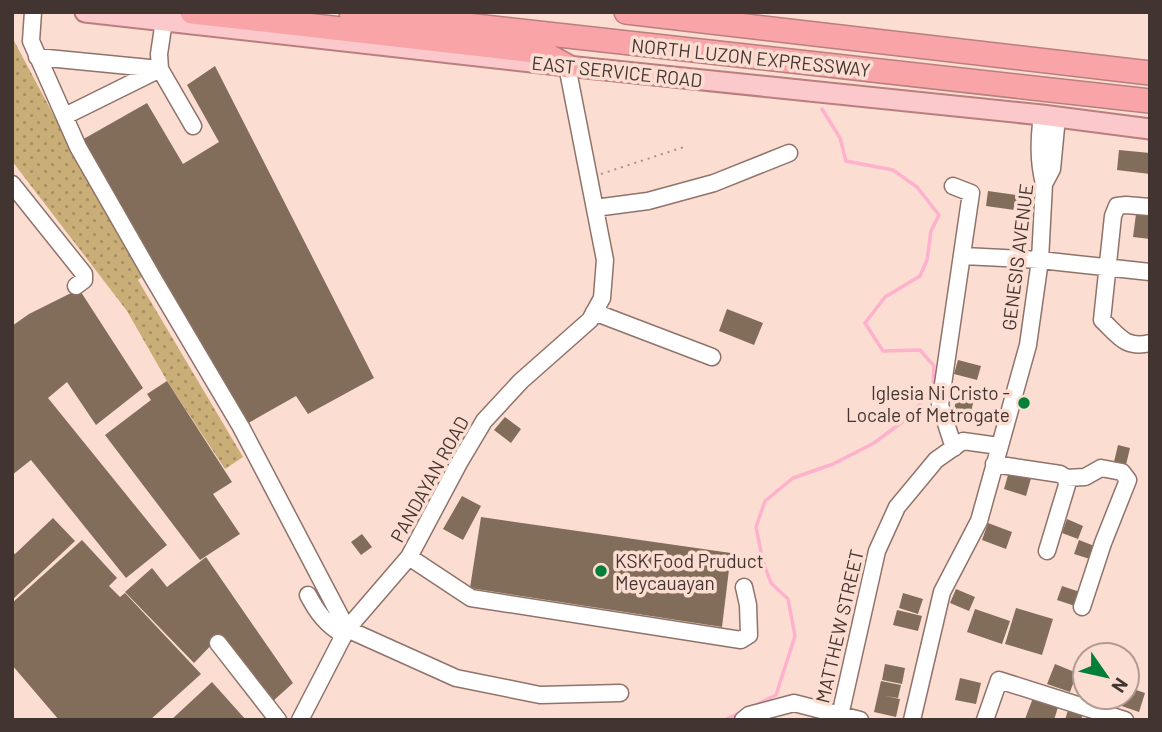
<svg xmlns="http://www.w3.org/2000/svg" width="1162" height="732" font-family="Barlow,sans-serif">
  <defs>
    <pattern id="grass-dots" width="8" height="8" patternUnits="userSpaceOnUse" patternTransform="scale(1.75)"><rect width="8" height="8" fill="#caae78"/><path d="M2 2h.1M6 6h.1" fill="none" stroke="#a68e63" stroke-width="1.8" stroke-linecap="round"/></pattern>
  </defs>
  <rect width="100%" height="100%" fill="#fcddd2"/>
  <path fill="url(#grass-dots)" d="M12,37L71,148L146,274L138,280L243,457L225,469L167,381L127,311L12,161Z"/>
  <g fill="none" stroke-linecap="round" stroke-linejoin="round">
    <path stroke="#fdb1cd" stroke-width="3.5" d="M752,707L776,695L795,636L788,599L771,583L763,562L756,527L765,501L793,478L833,464L874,443L909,417L933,388L934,366L920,350L883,351L865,323L885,297L920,276L927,260L931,231L939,215L917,187L893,170L846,161L840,138L822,109
      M725,720L745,710"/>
  </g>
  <path fill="#826d5b" d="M215,66L374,378L308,414L296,396L243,426L80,141L147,103L183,164L219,142L187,85Z
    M1119,150L1150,153V174L1117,170Z
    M988,191L1030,197L1028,212L986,206Z
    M1136,214L1150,215V239L1133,237Z
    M79,289L143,388L96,425L67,382L48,398L167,545L126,578L31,460L12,475V326L29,314Z
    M727,309L763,323L754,345L719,331Z
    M958,360L981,366L977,380L954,374Z
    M167,381L232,482L213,494L240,534L200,560L105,435L151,400L147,394Z
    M959,392L975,396L969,419L952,415Z
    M505,417L521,429L511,443L494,430Z
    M1118,445L1130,448L1125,469L1113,466Z
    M1010,468L1032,475L1026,496L1004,489Z
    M462,496L481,506L463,540L443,529Z
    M481,517L731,553L722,627L470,588Z
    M53,518L75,541L12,600V551L15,554Z
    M1067,519L1083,526L1078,539L1062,533Z
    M988,523L1012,532L1006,549L982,540Z
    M362,534L372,547L361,555L351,542Z
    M82,540L117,578L109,586L120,597L125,593L201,674L150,720H59L12,665V603Z
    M1079,540L1097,547L1093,560L1074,554Z
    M206,557L293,683L273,701L221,635L194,663L125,592L152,568L167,587Z
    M1062,586L1080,592L1075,606L1057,600Z
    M956,589L975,597L969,611L950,603Z
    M903,593L923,599L918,614L899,608Z
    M1016,608L1053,619L1042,655L1005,644Z
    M975,609L1010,621L1002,644L967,632Z
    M897,610L922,616L918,631L893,625Z
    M885,664L905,668L902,684L882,680Z
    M1055,664L1077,673L1070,692L1047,684Z
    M960,678L981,683L976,704L955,700Z
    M881,681L901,685L898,698L885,696L900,699L896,717L874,712Z
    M212,682L246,720H171Z
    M1127,687L1145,693L1139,712L1113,703L1115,697H1127Z
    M1033,698L1058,707L1054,720L1025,719Z
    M1068,710L1083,714L1081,720H1065Z"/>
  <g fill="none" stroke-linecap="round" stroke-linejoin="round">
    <defs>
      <path id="minor" d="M33,12L31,41L78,147L153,278L241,427L347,629L456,678L540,695L620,693
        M37,57L160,69L159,54L164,21
        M1042,115C1039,139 1038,160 1044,184
        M65,116L160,69L193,126
        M12,184L84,274V280L76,286
        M953,186L971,193L940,405L954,448
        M1150,207L1126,205L1117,206L1113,216L1102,320C1119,336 1125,349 1150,343
        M595,208L648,201L714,183L789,153
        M964,256L1040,260L1150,272
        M594,312L712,357
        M994,464L1060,474L1066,478L1067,485L1047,551
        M1066,478L1085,477L1101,468L1122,472L1128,480L1103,543L1082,607
        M409,557L471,598L741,640L749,635L748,605L744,587
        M308,595C317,612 326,625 344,635
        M218,643L278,720
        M300,720L347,629L409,557L459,463L484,421L521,381L590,320L602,298L605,260L567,66
        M743,720L749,715L794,703L860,720
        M839,720L877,551L897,507L936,460L963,441L999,446
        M912,720L942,592L979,521L1028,345L1040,260L1044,184L1052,169L1057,117
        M985,720L999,680L1125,720"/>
      <path id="major" d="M85,12L567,66L1042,115L1150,129"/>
      <path id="highway" d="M192,12L527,50L545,54L567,66
        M351,12L1150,101
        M626,12L1150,73"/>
    </defs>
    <use href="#minor" stroke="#8f736a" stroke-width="19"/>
    <use href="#major" stroke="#b97e7e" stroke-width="23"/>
    <use href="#highway" stroke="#b97e7e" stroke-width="26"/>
    <path stroke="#a79088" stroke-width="2" stroke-dasharray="2 5" stroke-linecap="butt" d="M601,174L687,146"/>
    <use href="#minor" stroke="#fff" stroke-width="16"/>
    <use href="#major" stroke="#fbc9cb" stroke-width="19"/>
    <use href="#highway" stroke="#f9a5a8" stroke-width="23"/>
  </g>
  <g fill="#027f38" stroke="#fcddd2" stroke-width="2.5">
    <circle cx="1024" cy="403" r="7"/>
    <circle cx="601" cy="571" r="7"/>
  </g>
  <g text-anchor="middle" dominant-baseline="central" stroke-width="7" stroke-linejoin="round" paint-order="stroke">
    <g font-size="19" fill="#423531" stroke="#fcddd2">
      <text transform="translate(751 57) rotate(6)">NORTH LUZON EXPRESSWAY</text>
      <text transform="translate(617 71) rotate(6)">EAST SERVICE ROAD</text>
      <text transform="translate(1017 257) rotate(-83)">GENESIS AVENUE</text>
      <text transform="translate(429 479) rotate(-61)">PANDAYAN ROAD</text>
      <text transform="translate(839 626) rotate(-77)">MATTHEW STREET</text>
    </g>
    <g font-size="19" fill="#423531" stroke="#fcddd2" text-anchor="end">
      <text x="1010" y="392">Iglesia Ni Cristo -<tspan x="1010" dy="22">Locale of Metrogate</tspan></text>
      <text x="615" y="560" text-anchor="start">KSK Food Pruduct<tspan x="615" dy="22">Meycauayan</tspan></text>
    </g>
  </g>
  <rect width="1162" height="732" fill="none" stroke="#423531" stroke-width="28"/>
  <g transform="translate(1106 676) rotate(124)"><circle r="33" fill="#fcddd2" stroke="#b29a92" stroke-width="2"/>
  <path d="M0-5L12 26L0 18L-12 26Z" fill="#027f38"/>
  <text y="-10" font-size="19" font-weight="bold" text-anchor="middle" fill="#423531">N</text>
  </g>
</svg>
